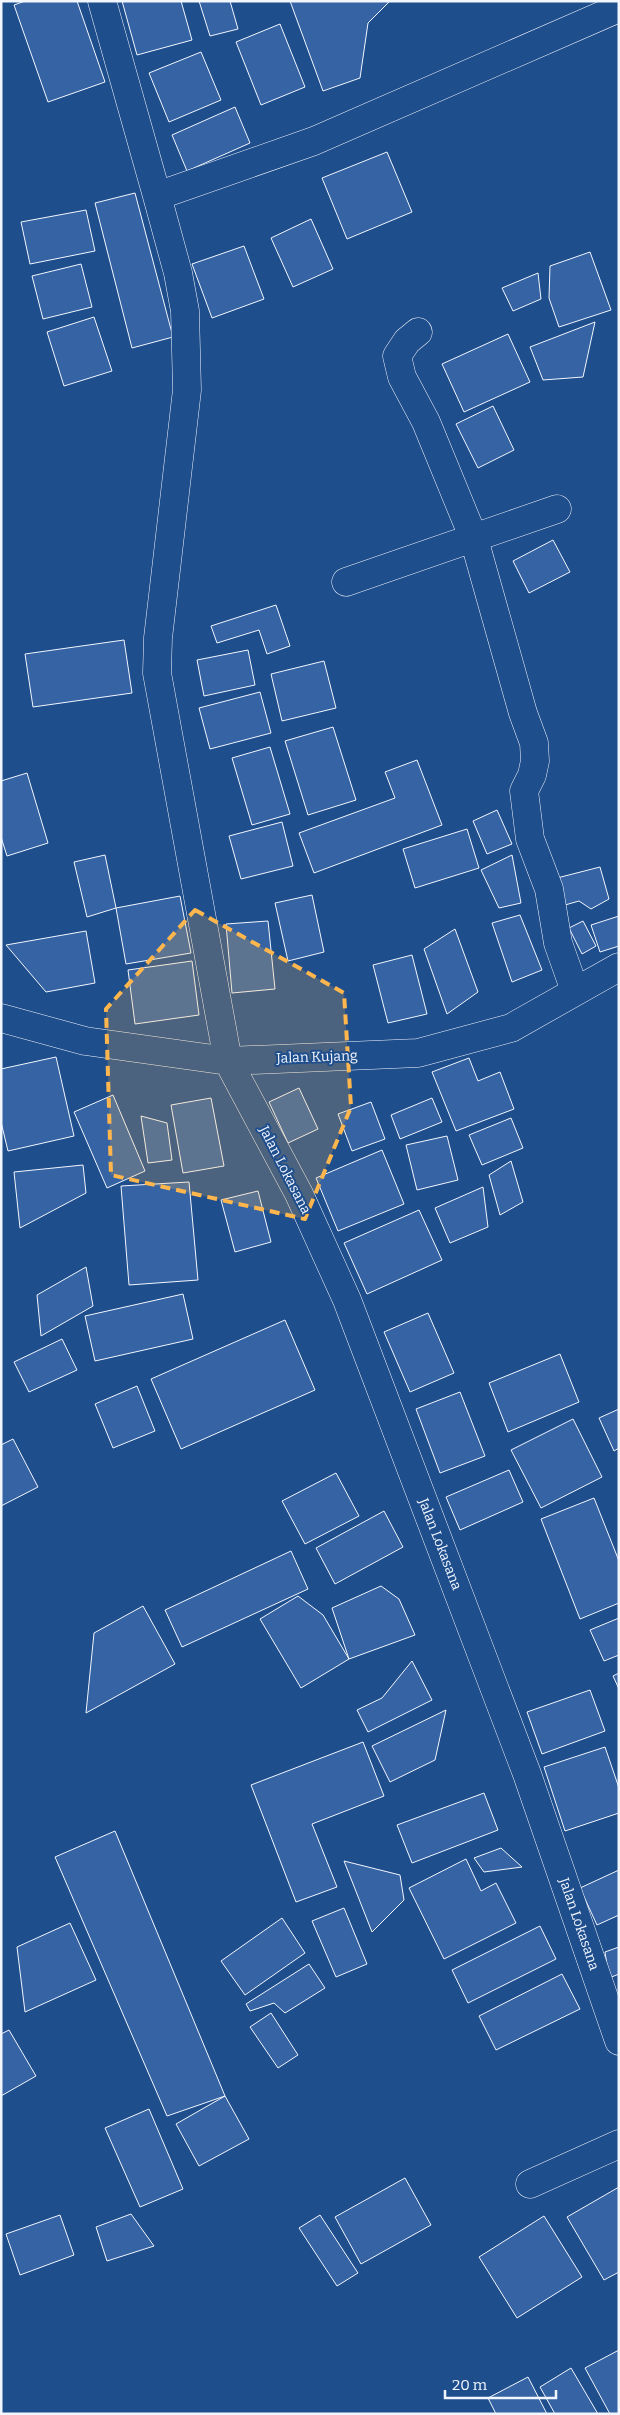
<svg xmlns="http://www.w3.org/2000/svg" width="620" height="2415" font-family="Bitter,serif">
  <rect width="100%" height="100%" fill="#1f4e8c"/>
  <path fill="#3563a3" stroke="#f2f6ff" d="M25,1H77L105,82L48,102L14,5Z
    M122,1H181L192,40L137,55Z
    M199,1H230L238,29L210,36Z
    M290,1H390L368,23L360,78L323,91Z
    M280,24L305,87L261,105L236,42Z
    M201,52L221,100L169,122L149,73Z
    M235,107L250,143L187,171L172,135Z
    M387,152L412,212L347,239L322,178Z
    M135,193L173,337L132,348L95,203Z
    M86,210L95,251L30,264L21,222Z
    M311,219L333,269L293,287L271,238Z
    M244,246L264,299L212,318L192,264Z
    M590,252L611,310L559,327L549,298L550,266Z
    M81,264L92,307L43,319L32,276Z
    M538,273L541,299L513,311L502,288Z
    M94,317L112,371L64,386L47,332Z
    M595,322L583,377L543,380L530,347Z
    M508,334L530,382L464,412L442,364Z
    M493,406L514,450L478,468L456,424Z
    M553,540L570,572L529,593L513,561Z
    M276,605L290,646L267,654L259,630L217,643L211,626Z
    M124,640L132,693L33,707L25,654Z
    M248,650L255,685L204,696L197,660Z
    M324,661L336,708L282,721L271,674Z
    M260,692L271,733L210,749L199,708Z
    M333,727L356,800L308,815L285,741Z
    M270,747L290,814L252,825L232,758Z
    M417,760L442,825L314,873L299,833L395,798L385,772Z
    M27,773L48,843L7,856L1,837V781Z
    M497,810L512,844L487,854L473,821Z
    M282,822L293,866L241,879L229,836Z
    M467,829L479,868L415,888L403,849Z
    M105,855L116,908L87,917L74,862Z
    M512,855L521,903L499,908L481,870Z
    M600,867L609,899L591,909L579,901L565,905L557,878Z
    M312,895L324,952L288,961L275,903Z
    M180,896L191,953L126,964L116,908Z
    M520,915L542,970L512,982L492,923Z
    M619,916V946L600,952L591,925Z
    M268,921L275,989L232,993L226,924Z
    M583,921L596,946L582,954L569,928Z
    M455,929L478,992L447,1014L424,949Z
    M86,931L95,983L46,992L6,945Z
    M412,955L427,1014L388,1023L373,965Z
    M192,961L199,1015L135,1024L128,970Z
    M56,1057L74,1136L8,1151L1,1122V1069Z
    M469,1058L478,1081L500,1072L514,1109L456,1131L432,1072Z
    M299,1088L318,1129L288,1143L269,1102Z
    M113,1095L145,1171L107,1188L74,1112Z
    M211,1098L224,1166L183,1173L171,1105Z
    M432,1098L442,1122L400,1139L391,1115Z
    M371,1102L385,1139L352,1151L338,1114Z
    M141,1116L167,1123L172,1160L148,1163Z
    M511,1118L523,1148L482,1165L469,1135Z
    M447,1136L458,1180L417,1190L406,1145Z
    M382,1150L404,1204L338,1231L316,1178Z
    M511,1161L523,1202L500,1215L489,1175Z
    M83,1165L86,1193L20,1228L14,1172Z
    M189,1182L198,1280L129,1285L121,1186Z
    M483,1187L488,1227L450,1243L435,1208Z
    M258,1191L271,1242L235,1252L221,1200Z
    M419,1210L442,1260L367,1294L344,1243Z
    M86,1267L93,1306L41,1336L37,1295Z
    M183,1294L193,1339L95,1361L85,1316Z
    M428,1313L454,1373L410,1392L384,1332Z
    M285,1320L315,1390L181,1449L151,1379Z
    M62,1339L77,1370L29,1392L14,1362Z
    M560,1354L579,1402L508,1432L489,1383Z
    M137,1386L155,1431L113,1448L95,1404Z
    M460,1392L485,1456L440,1473L416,1409Z
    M619,1409V1448L614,1451L599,1418Z
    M573,1419L602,1477L541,1508L511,1450Z
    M13,1439L38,1487L1,1506V1445Z
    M509,1470L523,1502L460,1530L446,1497Z
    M336,1473L359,1516L305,1544L282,1501Z
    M594,1498L619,1561V1603L580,1619L541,1519Z
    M384,1511L403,1547L335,1584L316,1548Z
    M291,1551L308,1589L182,1647L165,1610Z
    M381,1586L399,1599L415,1635L349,1659L332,1608Z
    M298,1596L323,1615L349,1659L301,1688L260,1619Z
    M143,1606L175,1664L86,1713L94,1633Z
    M619,1618V1655L604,1661L590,1630Z
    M412,1661L432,1700L368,1732L357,1710L382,1698Z
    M619,1673V1689L613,1676Z
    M590,1690L605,1731L542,1754L527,1712Z
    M446,1710L435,1760L390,1782L372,1746Z
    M363,1742L384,1796L312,1824L337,1887L296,1902L251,1785Z
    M605,1747L619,1788V1813L565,1831L544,1767Z
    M484,1793L498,1830L412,1863L397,1825Z
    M115,1831L225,2096L167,2116L55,1857Z
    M501,1848L522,1867L484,1872L474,1858Z
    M466,1859L481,1891L496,1883L516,1923L444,1959L409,1888Z
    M344,1861L400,1875L404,1900L372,1932Z
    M619,1870V1915L597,1925L580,1888Z
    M344,1908L367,1964L336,1977L312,1921Z
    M282,1918L305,1953L245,1995L221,1961Z
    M70,1923L96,1980L25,2012L17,1947Z
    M540,1926L556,1959L468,2003L452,1970Z
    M619,1947V1974L609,1978L605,1952Z
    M309,1964L325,1988L285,2013L274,2003L250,2011L246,2004Z
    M562,1974L580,2009L496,2050L479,2016Z
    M271,2013L298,2055L278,2068L250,2027Z
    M9,2030L36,2076L1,2096V2034Z
    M225,2096L249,2139L199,2166L176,2124Z
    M149,2109L183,2189L140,2207L105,2128Z
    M405,2178L431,2225L361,2264L335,2217Z
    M619,2187V2272L604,2280L567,2217Z
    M131,2214L154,2246L107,2261L96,2227Z
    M60,2215L74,2255L20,2275L6,2234Z
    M320,2215L358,2273L337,2286L299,2228Z
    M544,2216L582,2277L517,2318L479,2257Z
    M619,2350V2414H610L585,2368Z
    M571,2368L598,2414H555L540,2387Z
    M528,2377L547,2414H496L488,2398Z"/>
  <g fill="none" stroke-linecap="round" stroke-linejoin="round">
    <defs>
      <path id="minor" d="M102,1L157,196L178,273L185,311L187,390L158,638L157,673L228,1061L299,1194L347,1300L527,1774L619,2041
        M157,196L314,141L619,8
        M418,332L407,341L397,356L402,377L426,422L474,539L523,713L534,743L535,761L532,775L524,791L530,839L549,889L558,943L575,991
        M346,582L557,509
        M1,1018L85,1041L228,1061L418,1053L511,1028L619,967
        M530,2184L619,2144"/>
    </defs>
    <use href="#minor" stroke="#f2f6ff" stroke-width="29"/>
    <use href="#minor" stroke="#1f4e8c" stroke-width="28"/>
  </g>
  <path fill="#ffb74d" fill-opacity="0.2" stroke="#ffb74d" stroke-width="4" stroke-dasharray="10 6" stroke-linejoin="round" d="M195,910L344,993L351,1107L305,1219L111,1175L106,1009Z"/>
  <g text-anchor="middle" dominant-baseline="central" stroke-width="4" stroke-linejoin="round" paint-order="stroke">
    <g font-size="14" fill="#f2f6ff" stroke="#1f4e8c">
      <text transform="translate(317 1057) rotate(-2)">Jalan Kujang</text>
      <text transform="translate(285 1170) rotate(63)">Jalan Lokasana</text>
      <text transform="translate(440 1544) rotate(69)">Jalan Lokasana</text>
      <text transform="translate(579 1924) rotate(71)">Jalan Lokasana</text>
    </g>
  </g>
  <rect width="620" height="2415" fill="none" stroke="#f2f6ff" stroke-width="5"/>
  <path d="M445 2390v8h111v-8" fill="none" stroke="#f2f6ff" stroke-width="2.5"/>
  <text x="452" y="2390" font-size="15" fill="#f2f6ff" stroke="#1f4e8c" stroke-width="4" paint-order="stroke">20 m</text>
</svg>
